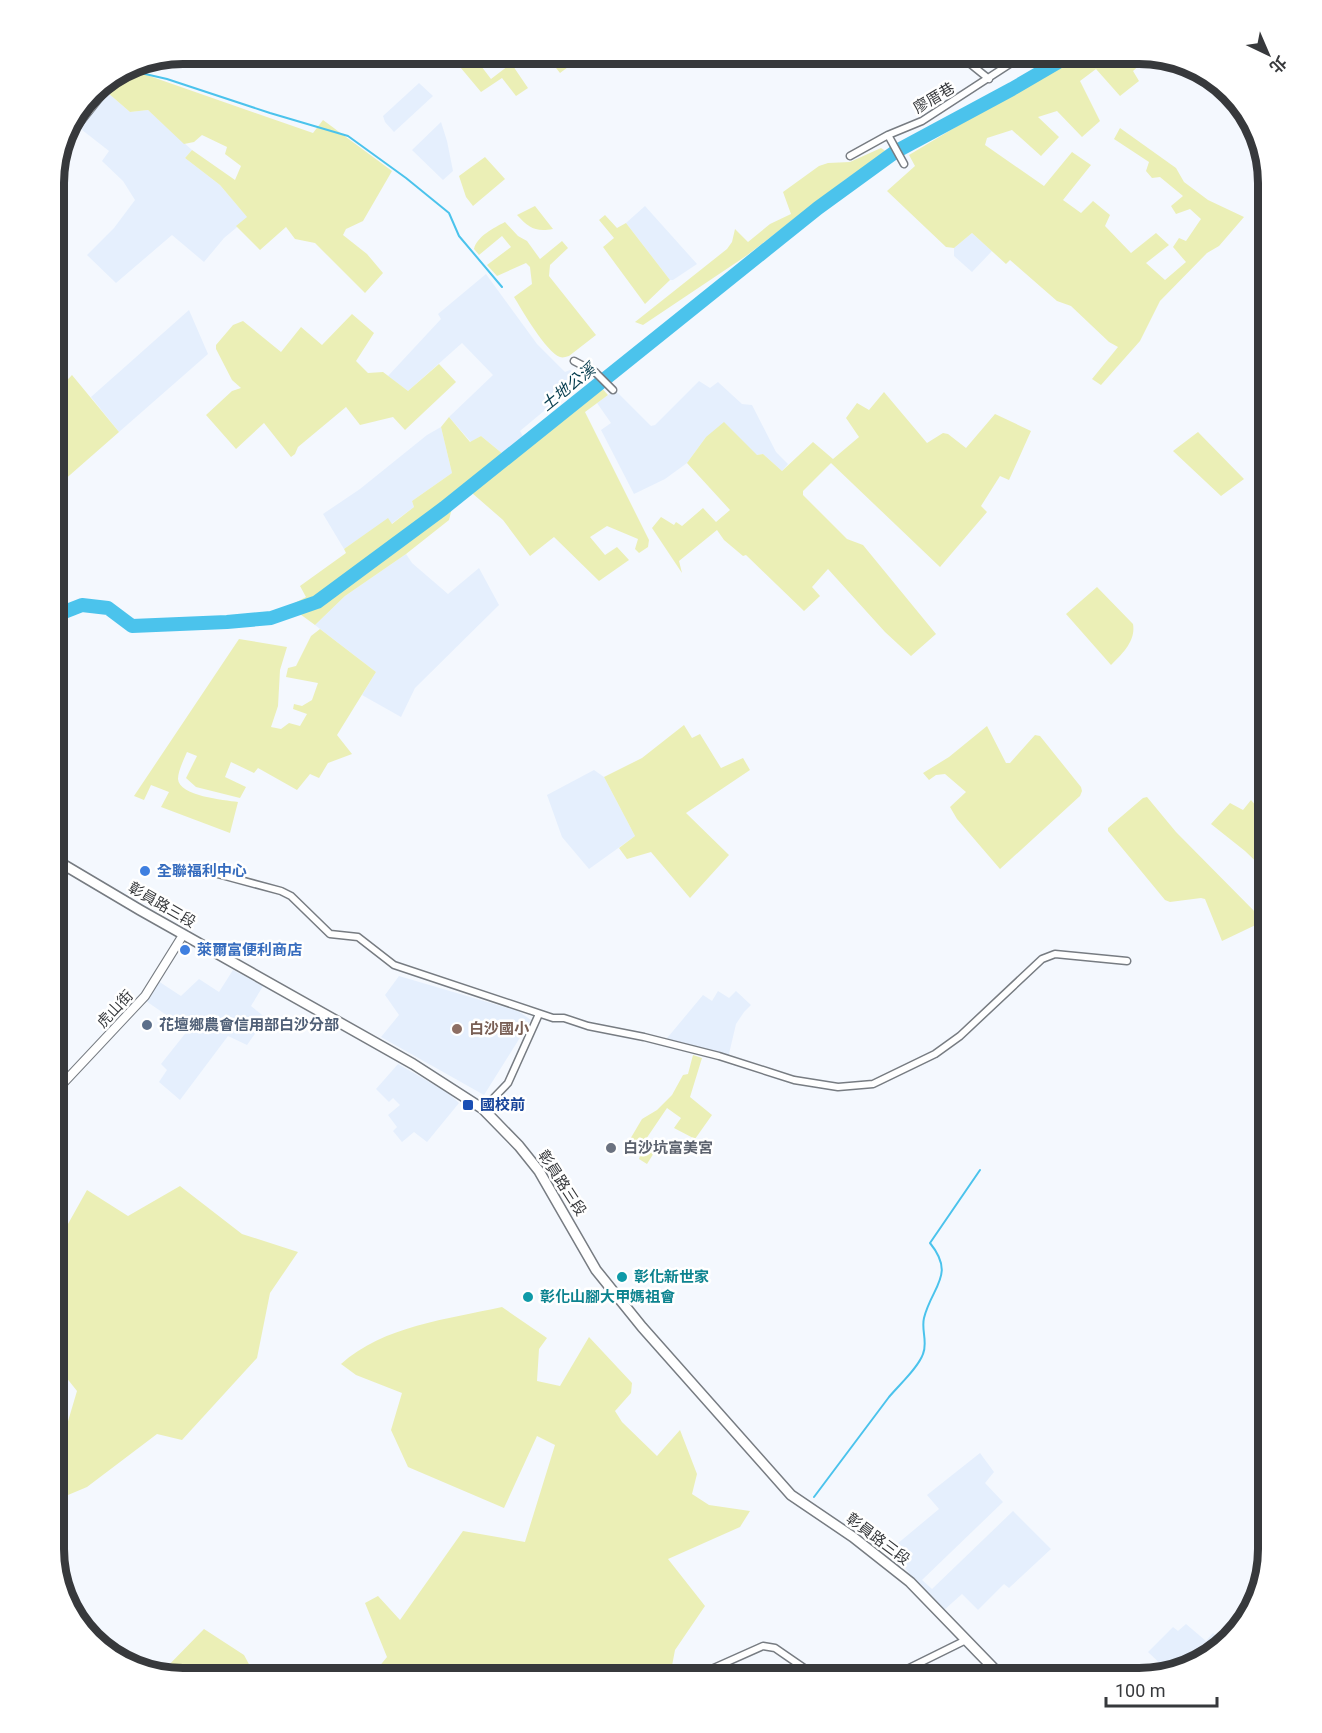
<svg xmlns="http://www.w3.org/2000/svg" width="1322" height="1733" font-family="Roboto,'Noto Sans TC',sans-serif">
  <rect width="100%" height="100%" fill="#f4f8fe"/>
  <path fill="#e5effd" d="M419,83L433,96L394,132L385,122L383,116Z
    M108,93L130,112L148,110L192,150L185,158L220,185L248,218L224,238L204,262L172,235L116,283L87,255L114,228L135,200L123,181L102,161L109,151L77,126L86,115Z
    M441,122L447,141L453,171L443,180L412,150Z
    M645,206L697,264L673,280H670L626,223Z
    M972,233L992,251L972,272L954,256V248Z
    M486,274L537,344L565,372L570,370L581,380L520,431L525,440L504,455L481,436L471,442L449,417L493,375L462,343L408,391L388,376L441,319L438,314Z
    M189,310L208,354L119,432L91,397Z
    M699,381L710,388L718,382L742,404L752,405L776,452L788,464L782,471L763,454L757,455L706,437L687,463L665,479L634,494L601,430L611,423L597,403L615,390L651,426L655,425Z
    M441,427L452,473L412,501L414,507L391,524L388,519L344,549L323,514L360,489L427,435Z
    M406,554L412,563L448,594L479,568L499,605L415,688L401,717L362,695L376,672L315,625L345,596Z
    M594,770L604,777L635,836L589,869L562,837L547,795Z
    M233,970L263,986L251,1006L266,1018L247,1045L228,1036L180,1100L159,1082L167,1070L161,1064L188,1030L146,1001L158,981L181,996L199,979L219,992Z
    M399,976L518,1011L531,1020L484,1095L381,1037L399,1015L385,995Z
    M718,991L729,998L736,991L751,1005L744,1012L736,1024L728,1058L663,1043L703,995L712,1001Z
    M398,1064L447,1092L459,1103L427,1142L414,1132L402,1142L393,1131L397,1127L388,1115L400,1105L393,1098L389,1102L376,1089Z
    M980,1453L994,1472L985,1483L1003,1502L922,1580L932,1589L1013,1511L1051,1549L1009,1588L1004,1584L978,1610L962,1594L943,1611L917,1584L891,1549L939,1509L927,1495Z
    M1186,1624L1206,1641L1213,1633L1223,1643L1210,1657L1167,1670L1148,1652L1173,1627L1178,1631Z"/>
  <path fill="#ebefb6" d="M472,54L491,79L508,66L507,64L517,56L516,54H532L513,66L528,88L516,96L502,78L481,92L450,55Z
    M545,54H581L583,56L560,73Z
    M1078,54H1146L1164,59L1156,69L1143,62L1133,71L1139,81L1120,96L1096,69L1080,81L1100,121L1082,137L1057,111L1038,117L1059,137L1041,156L1012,130L987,138L985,145L1044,186L1072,152L1091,165L1063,200L1081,213L1093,201L1110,215L1105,226L1131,253L1156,233L1169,245L1146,263L1165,280L1186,262L1173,247L1179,238L1186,241L1201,219L1190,209L1176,214L1171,206L1183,196L1160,177L1152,178L1146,171L1149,162L1114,139L1120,128L1176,168L1184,182L1208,200L1244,217L1219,246L1207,253L1160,301L1140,341L1101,385L1092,379L1118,347L1109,342L1071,306L1057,301L1010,260L1006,264L972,233L954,248L946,247L887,191L915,166L909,155Z
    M138,72L313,133L323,120L392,171L363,221L346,229L343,235L367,254L383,273L365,293L315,243L295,239L286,227L260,250L236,226L247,217L220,185L185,158L192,150L235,180L241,166L225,154L227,147L202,135L194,142L184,144L148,110L130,112L108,93L129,74H137Z
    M881,148L887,152L846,179L746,256L643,325L635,322L727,249L732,242L735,229L748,242L770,224L791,214L783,192L819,166L828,163L850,162Z
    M485,157L505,179L473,206L466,197L459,176Z
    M535,206L553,229C535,232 529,228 517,215Z
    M605,215L617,228L626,223L670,280L645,304L603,247L614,238L599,220Z
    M505,222L518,236L527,241L540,259L562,241L568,248L550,265L549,276L596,335L569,356C565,357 563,358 560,357C546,352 522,310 514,297L532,284L530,267L526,263L497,276L487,265L511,247L502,236L479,255L474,249C477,236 494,228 505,222Z
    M352,314L374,333L356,361L368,373L383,372L408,391L439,364L456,382L405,430L393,417L360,425L346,407L298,447L295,454L291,457L264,423L236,449L206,415L232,391L241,388L232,380L216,349V345L233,325L243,321L281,352L301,327L322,345Z
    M72,375L119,432L54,489V394Z
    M600,386L608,395L585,412L649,540L648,547L639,553L635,549L638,539L607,526L590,537L605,555L617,547L629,560L599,581L554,537L530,556L503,520L472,493L452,508L449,520L406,554L345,596L315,625L289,606L306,597L300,586L346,553L344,549L388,518L392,524L414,507L412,501L452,473L441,427L449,417L470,442L481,436L504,455Z
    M884,392L927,443L943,433L948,434L966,448L995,414L1031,431L1009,480L1000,476L981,506L987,512L940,567L831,463L803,491V495L847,539L863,545L936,634L911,656L885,632L828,569L812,587L820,596L804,611L746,555L743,556L724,540L717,530L679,561L682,573L652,528L661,517L674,525L676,522L682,526L703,508L716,522L730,510L687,463L706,437L724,422L757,455L763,454L782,471L813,442L833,459L859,437L846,418L857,403L869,410Z
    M1198,432L1244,479L1221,496L1173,451Z
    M1097,587L1133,624C1136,641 1122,654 1111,665L1066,614Z
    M320,629L376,672L337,735L352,754L328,763L319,778L310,774L297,790L258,768L254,773L231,762L225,777L246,787L240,798L196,787L186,778L197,756L187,752C184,759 178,771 178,779C179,796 224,800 238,802L230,833L161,807L169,792L151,785L144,800L134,796L239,639L287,647L280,670L278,706L271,727L281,729L289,723L300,726L307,714L293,709L294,704L302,706L312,700L318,683L286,677L288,668L296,666L311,636Z
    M684,725L692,738L700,734L721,768L743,758L750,770L686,813L729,855L690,898L651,852L627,859L619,848L635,836L604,777L642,758Z
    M987,726L1006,763H1010L1035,735L1040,736L1081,787L1082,791L1080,796L1000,869L957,819L950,807L966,792L945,774L936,775L929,780L923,773L949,757Z
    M1147,797L1176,832L1264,921L1222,941L1205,899L1201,898L1170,902L1165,900L1108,831V828L1143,798Z
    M1251,800L1268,820V873L1245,851L1211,824L1230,803L1243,810Z
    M693,1055L702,1058L690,1097L712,1115L695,1139L674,1128L681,1118L667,1108L646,1139L657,1148L647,1164L639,1159L642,1149L629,1141L642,1119L657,1110L672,1095L683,1075L688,1074Z
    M180,1186L242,1234L298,1252L270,1293L257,1358L182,1440L157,1434L87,1487L68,1495L58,1455L77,1391L54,1362V1249L87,1190L128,1216Z
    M502,1307L547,1338L539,1349L537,1381L560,1386L589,1337L632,1383L631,1393L615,1411L622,1422L657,1456L680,1430L697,1474L692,1494L709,1505L750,1511L740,1527L668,1559L705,1606L675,1650L671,1671L660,1679H369L387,1657L365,1603L378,1596L400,1620L463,1531L525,1542L555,1445L537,1436L504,1508L408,1467L391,1430L402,1393L356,1375L341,1364C383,1326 448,1319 502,1307Z
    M204,1629L244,1655L257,1679H183L161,1673Z"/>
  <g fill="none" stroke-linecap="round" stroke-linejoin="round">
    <path stroke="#4bc3ec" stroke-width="2" d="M132,71L167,79L270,113L348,136L406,178L449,213L459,236L502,287
      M814,1497C839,1464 864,1430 889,1397C899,1385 918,1368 923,1354C928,1342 921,1330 924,1318C932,1286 956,1275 930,1243L980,1170"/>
    <path stroke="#4bc3ec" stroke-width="14" d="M54,616L82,605L108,608L132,626L227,622L271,618L317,602L444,508L818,208L895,152L1012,89L1072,54"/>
    <defs>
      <path id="minor" d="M958,54L989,79
        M888,135L904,164
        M850,156L888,135L922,121L1025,54
        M574,361L595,372L613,390
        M214,873L281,891L291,896L330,934L358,937L394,965L553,1018H564L588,1026L644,1037L719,1056L794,1080L838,1087L873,1084L935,1054L960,1036L1042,959L1055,954L1127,961
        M483,1109L508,1083L539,1014
        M689,1679L763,1646L775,1648L820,1679
        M887,1679L966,1640"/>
      <path id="tertiary" d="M63,143L102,94L138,63
        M54,1093L145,996L183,935"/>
      <path id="secondary" d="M54,859L140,910L413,1064L483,1109L519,1146L539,1171L596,1270L642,1327L791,1495L853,1537L910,1582L1004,1679"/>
    </defs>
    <use href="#minor" stroke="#777c82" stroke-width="9"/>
    <use href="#tertiary" stroke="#777c82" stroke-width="10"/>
    <use href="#secondary" stroke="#777c82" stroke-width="12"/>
    <use href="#minor" stroke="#fff" stroke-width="6"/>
    <use href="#tertiary" stroke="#fff" stroke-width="8"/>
    <use href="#secondary" stroke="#fff" stroke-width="9"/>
  </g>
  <g fill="#3f7fe0" stroke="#fff" stroke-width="2">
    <circle cx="145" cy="871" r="6"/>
    <circle cx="185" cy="950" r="6"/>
  </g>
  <circle fill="#5c6f8a" stroke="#fff" stroke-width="2" cx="147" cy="1025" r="6"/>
  <circle fill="#8d6e63" stroke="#fff" stroke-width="2" cx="457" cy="1029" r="6"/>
  <rect fill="#1a4fb4" stroke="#fff" stroke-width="2" x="462" y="1099" width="12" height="12" rx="3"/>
  <circle fill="#6b7280" stroke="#fff" stroke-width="2" cx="611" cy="1148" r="6"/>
  <g fill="#0f9aa8" stroke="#fff" stroke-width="2">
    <circle cx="622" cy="1277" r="6"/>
    <circle cx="528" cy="1297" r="6"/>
  </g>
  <g text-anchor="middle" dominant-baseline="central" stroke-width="5" stroke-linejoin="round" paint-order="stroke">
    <g font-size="15" fill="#37393c" stroke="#fff">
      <text transform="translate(934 98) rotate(-31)">廖厝巷</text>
      <text transform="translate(162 905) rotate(30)">彰員路三段</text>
      <text transform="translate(115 1009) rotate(-47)">虎山街</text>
      <text transform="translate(562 1183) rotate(57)">彰員路三段</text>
      <text transform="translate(878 1539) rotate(37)">彰員路三段</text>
    </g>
    <g font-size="15" font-weight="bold" fill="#366cbe" stroke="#fff" text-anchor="start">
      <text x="157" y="871">全聯福利中心</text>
      <text x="197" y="950">萊爾富便利商店</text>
    </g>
    <g font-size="15" font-weight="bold" fill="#4e5e75" stroke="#fff" text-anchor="start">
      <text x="159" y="1025">花壇鄉農會信用部白沙分部</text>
    </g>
    <g font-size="15" font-weight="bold" fill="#785e54" stroke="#fff" text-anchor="start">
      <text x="469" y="1029">白沙國小</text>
    </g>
    <g font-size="15" font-weight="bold" fill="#164399" stroke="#fff" text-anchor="start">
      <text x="480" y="1105">國校前</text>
    </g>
    <g font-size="15" font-weight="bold" fill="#5b616d" stroke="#fff" text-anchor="start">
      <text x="623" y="1148">白沙坑富美宮</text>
    </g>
    <g font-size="15" font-weight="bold" fill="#0d838f" stroke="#fff" text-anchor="start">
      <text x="634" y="1277">彰化新世家</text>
      <text x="540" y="1297">彰化山腳大甲媽祖會</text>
    </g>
    <g font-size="16" font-style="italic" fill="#063d4e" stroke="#fff">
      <text transform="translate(568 387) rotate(-39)">土地公溪</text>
    </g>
  </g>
  <path d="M0 0H1322V1733H0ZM183 64H1139A119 119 0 0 1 1258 183V1549A119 119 0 0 1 1139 1668H183A119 119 0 0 1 64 1549V183A119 119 0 0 1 183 64Z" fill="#fff" fill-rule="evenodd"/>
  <path fill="none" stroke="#37393c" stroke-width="8" d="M183 64H1139A119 119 0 0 1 1258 183V1549A119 119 0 0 1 1139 1668H183A119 119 0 0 1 64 1549V183A119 119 0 0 1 183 64Z"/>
  <g transform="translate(1268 54) rotate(136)" stroke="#ffffff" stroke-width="4.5" paint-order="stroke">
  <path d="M0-4.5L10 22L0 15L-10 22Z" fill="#37393c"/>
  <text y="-9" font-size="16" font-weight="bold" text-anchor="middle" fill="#37393c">北</text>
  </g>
  <path d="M1106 1697v9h111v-9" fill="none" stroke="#37393c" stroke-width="3"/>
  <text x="1115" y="1697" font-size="18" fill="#37393c" stroke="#ffffff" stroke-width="4.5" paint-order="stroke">100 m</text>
</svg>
